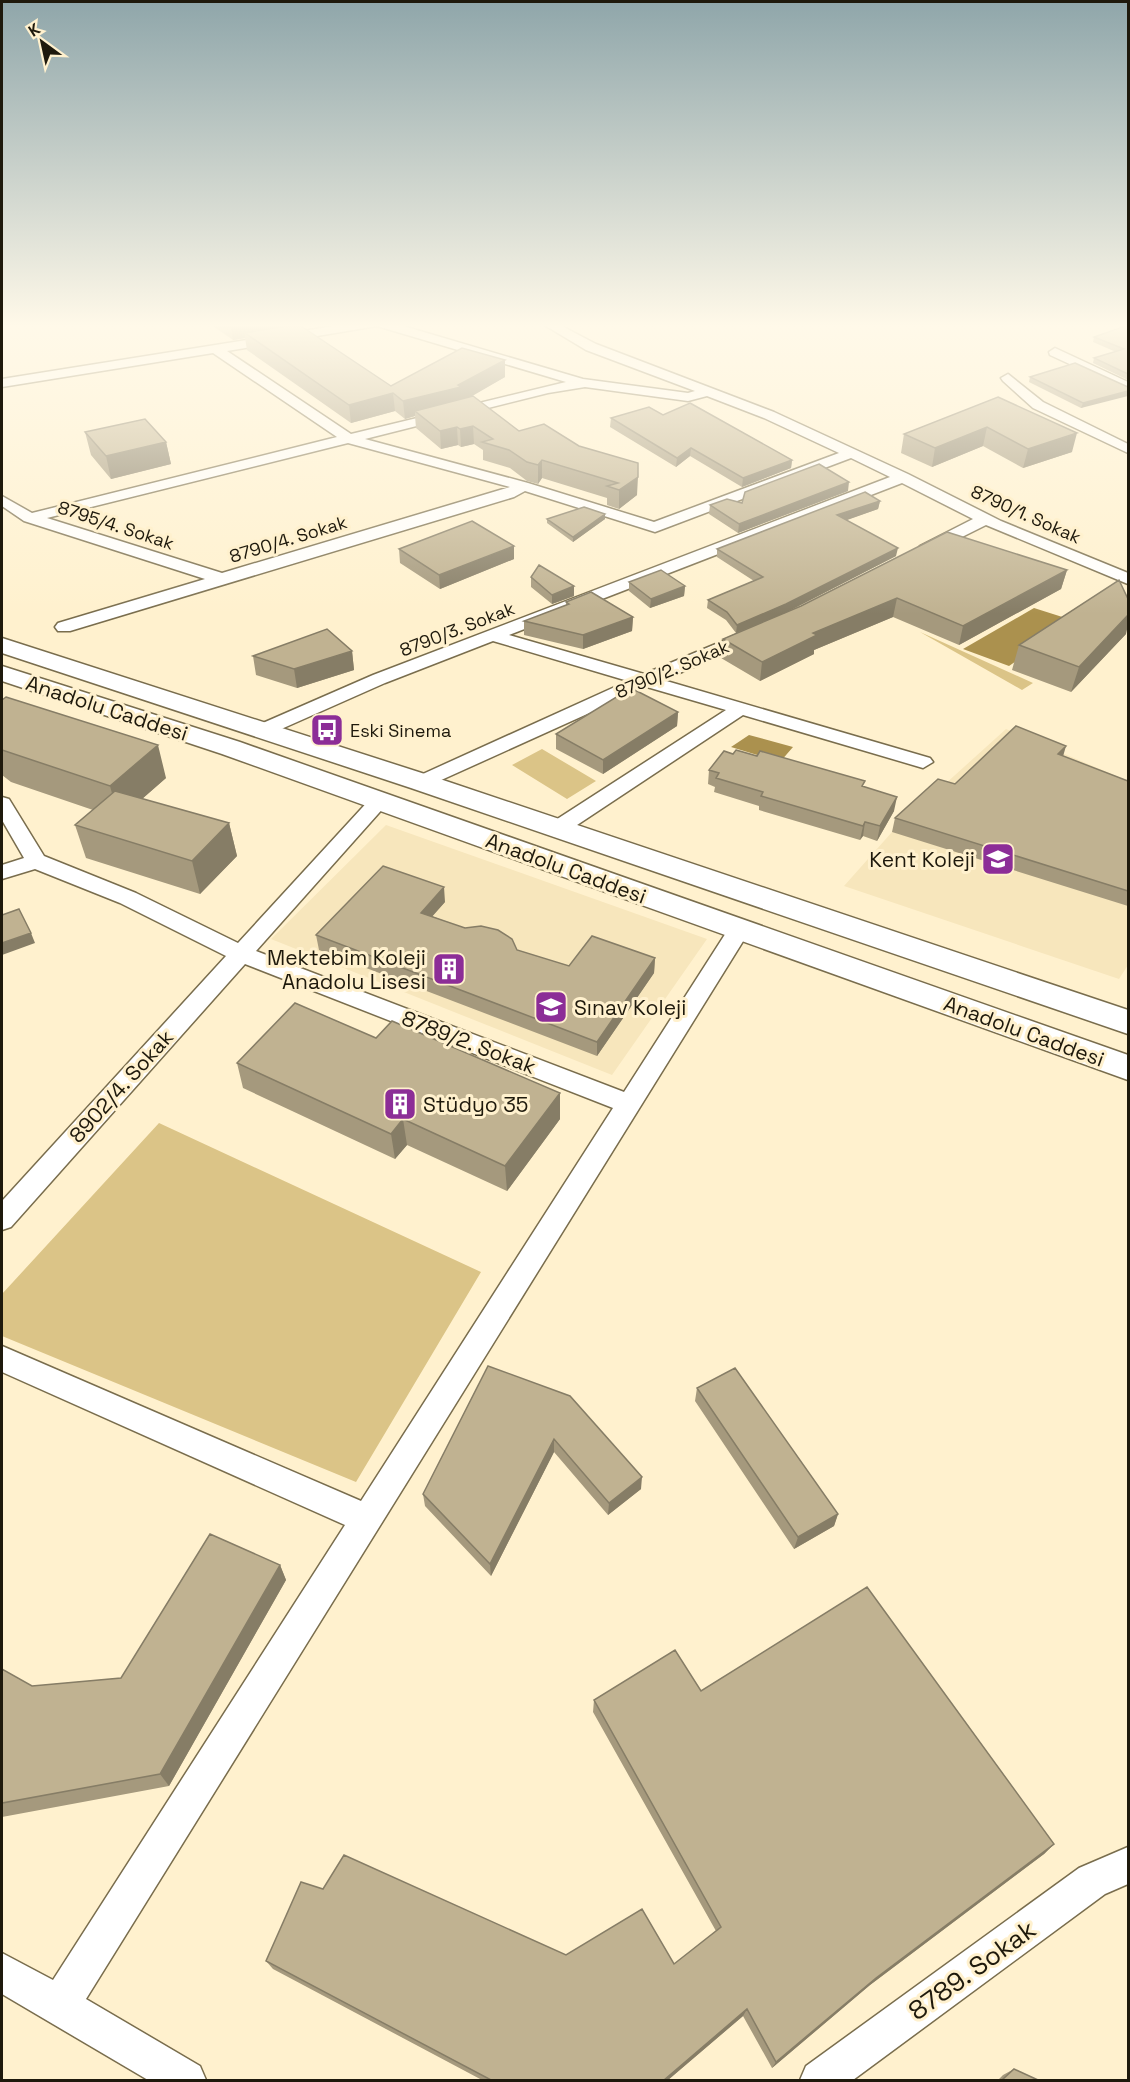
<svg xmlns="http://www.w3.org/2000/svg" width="1130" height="2082" font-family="'Space Grotesk',sans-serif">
  <rect width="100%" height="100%" fill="#fff1ce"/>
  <path fill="#f7e6bc" d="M1006,729L1128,781V965L1119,979L844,886L892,832Z
    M386,825L707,939L612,1075L271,939Z"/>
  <path fill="#dbc487" d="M920,632L1033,683L1022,690Z
    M542,749L596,781L567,799L512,765Z
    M159,1123L481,1272L356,1482L2,1336V1294Z"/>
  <path fill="#ab914e" d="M1034,608L1075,621L1009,666L963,649Z
    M749,735L793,747L780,762L731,747Z"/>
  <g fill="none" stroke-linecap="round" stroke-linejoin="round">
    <defs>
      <path id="street" d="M353,323H393L583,379L688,393L695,391L586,350L541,323H556L596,344L774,412L908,474L1001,521L1128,573V584L986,525L932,552H920L918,549L920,546L973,519L902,483L509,635L644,674L747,631H759L762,635L759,639L663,680L930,758L933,762L923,768L743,715L565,833H551L548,828L551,823L726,710L647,687L428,786H414L411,782L414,778L628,681L493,641L385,683L270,734H256L254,730L256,726L373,675L890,477L851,458L655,532L525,491L514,497L70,631H58L55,627L58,623L205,579L24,521L2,506V496L32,513L337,437L213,353L2,387V379ZM377,326L566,382L351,434L227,351ZM585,387L688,401L707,396L764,418L839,453L654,522L528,483L365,439L548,393ZM348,443L510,487L222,573L47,518Z
        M1055,348L1128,382V391L1050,355L1049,352Z
        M1008,374L1043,402L1128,444V453L1033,408L1003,381L1001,378Z
        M379,795L386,797L389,801L386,805L256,951L624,1092L731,925L739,922L747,925L750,930L86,1999L200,2066L206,2080H148L2,1994V1953L53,1980L345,1525L2,1372V1346L361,1501L613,1108L245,964L11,1227L2,1230V1201L226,956L120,903L35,869L2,879V865L24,858L2,820V797L9,799L44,856L136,893L238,943L372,797Z
        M1128,1847V1884L1105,1894L853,2080H800L806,2066L1079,1868Z"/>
      <path id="highway" d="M2,638L431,776L1128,1010V1034L411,788L2,653Z
        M2,666L240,742L1128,1055V1080L222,754L2,681Z"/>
    </defs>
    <use href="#street" stroke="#796d4d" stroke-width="3"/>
    <use href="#highway" stroke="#796d4d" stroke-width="3"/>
    <use href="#street" fill="#fff" fill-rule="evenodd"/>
    <use href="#highway" fill="#fff" fill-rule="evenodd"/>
  </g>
  <path fill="#a5997d" d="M141,323H181L168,324H143Z
    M210,323H285V326L391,386L505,377L469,397L519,431L544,424L637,495L619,509L607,505V498L542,478L538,484L527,481L510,468L483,460V450L474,444L461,447L458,445L441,449L416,428L415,416L405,419L395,411L351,423L247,350L245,338L233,340L210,324Z
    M1128,325V380L1093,363L1094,358L1116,352L1093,342L1094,337Z
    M1030,377L1128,387L1081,408L1029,382Z
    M998,397L1072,452L1023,468L983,446L932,467L901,453L904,434Z
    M663,415L792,460L791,468L742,487L690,456L676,467L610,427L611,418Z
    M85,432L166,442L171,464L111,479L91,455Z
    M848,491L738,533L709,514L710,505L742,503Z
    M880,501L878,509L846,520L896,556L785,613L1067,570L1061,589L959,645L893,617L814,650V654L760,681L721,658L723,639L736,633L726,620L707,608L708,600L754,581L717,557V549Z
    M605,514V519L573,542L547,523V519Z
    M399,549L514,559L440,589L400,563Z
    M531,577L574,596L552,604L531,587Z
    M629,582L685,586L684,596L650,608L629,591Z
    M566,602L633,617L632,631L583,649L524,635V621L566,605Z
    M1126,634L1071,692L1012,670L1019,645Z
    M352,651L354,670L297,688L256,675L253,656Z
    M2,700L166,778L142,799L229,823L237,856L200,894L86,858L75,825L93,810L11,782L2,775Z
    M678,712L677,726L603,774L556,749V734Z
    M1063,756L1128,781V906L892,832L895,818L955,784Z
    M709,770L864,787L894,811L877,841L863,836L860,840L759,810V806L714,792L715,787L708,784Z
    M445,902L432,916L517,950L569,966L655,958L654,973L597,1056L319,950L316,935Z
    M237,1063L560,1119L507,1191L407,1145L395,1159L243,1088Z
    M488,1366L641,1489L608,1515L554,1452L491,1576L425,1506L423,1494Z
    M697,1388L838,1514L834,1526L794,1549L695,1401Z
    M280,1565L286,1580L169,1786L2,1817V1669L32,1686L121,1678Z
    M701,1691L1054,1844L1044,1854L870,1985L772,2068L743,2016L668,2080H482L273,1969L266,1961L566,1955L674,1964L716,1931L593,1712L594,1700Z
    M1014,2069L1038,2080H998L1003,2075Z"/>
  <path fill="#867d66" d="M168,323H181L168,324Z
    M230,323H285L286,331L245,333V338L233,340Z
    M505,360V377L462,402L415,411V416L405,419L403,401L458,385Z
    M1128,391V396L1081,408L1083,403Z
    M393,393L395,411L351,423L349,405Z
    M473,426L474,444L461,447L460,429Z
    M457,427L458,445L441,449L440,431Z
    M987,427L983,446L932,467L935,448Z
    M1077,433L1072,452L1023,468L1028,449Z
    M166,442L171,464L111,479L106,456Z
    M691,448L690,456L676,467L677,458Z
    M542,460V478L538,484V465Z
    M792,460L791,468L742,487L743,478Z
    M638,477L637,495L619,509V490Z
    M849,482L848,491L738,533L739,524Z
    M880,501L878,509L836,524L837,515Z
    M605,514V519L573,542V537Z
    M514,546V559L440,589L439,575Z
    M898,548L896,556L785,613L736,633L737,625Z
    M1067,570L1061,589L959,645L963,626Z
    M574,586V596L552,604V595Z
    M685,586L684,596L650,608L651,599Z
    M897,598L893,617L814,650V654L760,681L762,662L813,633Z
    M1128,615V625L1126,634L1071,692L1079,667Z
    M633,617L632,631L583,649V635Z
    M352,651L354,670L297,688L294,669Z
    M678,712L677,726L603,774V760Z
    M158,745L166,778L119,819L110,786Z
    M1066,746L1062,760L1058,754Z
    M897,797L894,811L877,841L880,826Z
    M865,822L863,836L860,840L863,826Z
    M229,823L237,856L200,894L192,861Z
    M444,887L445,902L423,927L421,913Z
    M31,933L35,943L2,955V943Z
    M655,958L654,973L597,1056V1042Z
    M560,1093V1119L507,1191L505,1166Z
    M403,1119L407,1145L395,1159L391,1134Z
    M554,1439V1452L491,1576L490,1564Z
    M642,1477L641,1489L608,1515L609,1503Z
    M838,1514L834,1526L794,1549L798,1537Z
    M280,1565L286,1580L169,1786L160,1774Z
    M1054,1844L1044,1854L870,1985L772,2068L776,2062L876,1978Z
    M747,2009L743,2016L668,2080H664Z"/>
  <path fill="#c0b291" stroke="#867d66" stroke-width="1.5" d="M298,324L391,386L462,348L505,360L458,385L461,387L403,401L393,393L349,405L245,333Z
    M1128,325V374L1094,358L1124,349L1094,337Z
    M1075,363L1128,387V391L1083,403L1030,377Z
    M473,396L519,431L544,424L579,446L638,463V477L619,490L607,486L618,483L542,460L538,465L527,462L509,450L482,442L493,439L473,426L460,429L457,427L440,431L415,411Z
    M998,397L1077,433L1028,449L987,427L935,448L904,434Z
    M690,403L792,460L743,478L691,448L677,458L611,418L649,407L663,415Z
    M145,419L166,442L106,456L85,432Z
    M819,464L849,482L739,524L710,505L727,499L742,503L745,492Z
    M865,492L880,501L837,515L898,548L786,604L737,625L727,612L708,600L763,577L717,549Z
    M584,507L605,514L573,537L547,519Z
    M472,521L514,546L439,575L399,549Z
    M947,532L1067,570L963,626L897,598L813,633L817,635L762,662L723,639L801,606Z
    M539,565L574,586L552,595L531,577Z
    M661,570L685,586L651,599L629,582Z
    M1119,580L1128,599V615L1079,667L1019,645Z
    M591,592L633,617L583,635L524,621L569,604L566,602Z
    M327,629L352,651L294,669L253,656Z
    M631,688L678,712L603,760L556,734Z
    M6,697L158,745L110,786L2,750V700Z
    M1016,726L1066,746L1058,754L1128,781V891L895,818L938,779L955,784Z
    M736,750L757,756L760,751L865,781L862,786L897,797L880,826L865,822L863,826L761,796L763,792L716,778L719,773L709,770L724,751L733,754Z
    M115,791L229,823L192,861L75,825Z
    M383,866L444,887L421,913L465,928L481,926L498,930L512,939L517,950L569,966L592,936L655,958L597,1042L316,935Z
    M19,909L31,933L2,943V915Z
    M295,1003L376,1038L392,1021L560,1093L505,1166L403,1119L391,1134L237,1063Z
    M488,1366L570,1396L642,1477L609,1503L554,1439L490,1564L423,1494Z
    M735,1368L838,1514L798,1537L697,1388Z
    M210,1534L280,1565L160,1774L2,1803V1669L32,1686L121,1678Z
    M867,1587L1054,1844L876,1978L776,2062L747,2009L664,2080H491L266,1961L301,1882L323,1889L344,1855L566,1955L642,1909L674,1964L721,1927L594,1700L675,1650L701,1691Z
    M1014,2069L1038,2080H1002Z"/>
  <linearGradient id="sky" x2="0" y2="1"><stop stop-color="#8fa6aa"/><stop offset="0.53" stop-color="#fff9e9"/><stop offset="1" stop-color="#fff9e9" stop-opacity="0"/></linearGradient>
  <rect width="1130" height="614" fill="url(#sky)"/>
  <defs>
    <symbol id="bus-square" viewBox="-11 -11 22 22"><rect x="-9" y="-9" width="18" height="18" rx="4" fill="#8c2d97" stroke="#fff1ce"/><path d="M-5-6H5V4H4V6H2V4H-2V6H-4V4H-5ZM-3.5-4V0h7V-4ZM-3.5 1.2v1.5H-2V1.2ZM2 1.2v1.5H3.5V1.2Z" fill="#fff"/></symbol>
    <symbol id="school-square" viewBox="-11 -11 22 22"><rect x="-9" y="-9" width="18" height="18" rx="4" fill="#8c2d97" stroke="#fff1ce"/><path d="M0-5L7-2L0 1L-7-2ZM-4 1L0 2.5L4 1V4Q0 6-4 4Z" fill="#fff"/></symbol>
    <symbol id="building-square" viewBox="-11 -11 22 22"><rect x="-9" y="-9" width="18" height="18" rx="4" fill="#8c2d97" stroke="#fff1ce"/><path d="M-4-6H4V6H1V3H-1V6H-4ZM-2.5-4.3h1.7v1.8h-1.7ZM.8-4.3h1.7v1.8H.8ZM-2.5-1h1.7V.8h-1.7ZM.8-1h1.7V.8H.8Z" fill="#fff"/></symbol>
  </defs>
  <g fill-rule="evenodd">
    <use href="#bus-square" x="308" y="711" width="38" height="38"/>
    <use href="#school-square" x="979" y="840" width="38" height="38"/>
    <use href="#building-square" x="430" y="950" width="38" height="38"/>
    <use href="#school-square" x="532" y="988" width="38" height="38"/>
    <use href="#building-square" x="381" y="1085" width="38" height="38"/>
  </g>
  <g text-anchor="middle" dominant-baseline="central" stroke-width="6" stroke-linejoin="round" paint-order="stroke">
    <g font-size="18" fill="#1e190c" stroke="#fff1ce">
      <text transform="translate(1026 514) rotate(24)">8790/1. Sokak</text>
      <text transform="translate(116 525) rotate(18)">8795/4. Sokak</text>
      <text transform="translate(288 539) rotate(-17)">8790/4. Sokak</text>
      <text transform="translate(457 629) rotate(-21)">8790/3. Sokak</text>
      <text transform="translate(672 669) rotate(-23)">8790/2. Sokak</text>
    </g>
    <g font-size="18" fill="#1e190c" stroke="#fff1ce" text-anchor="start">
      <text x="350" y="730">Eski Sinema</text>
    </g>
    <g font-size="21" fill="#1e190c" stroke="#fff1ce">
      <text transform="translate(107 708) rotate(18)">Anadolu Caddesi</text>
      <text transform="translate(566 868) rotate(20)">Anadolu Caddesi</text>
      <text transform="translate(1024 1031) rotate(20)">Anadolu Caddesi</text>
      <text transform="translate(469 1042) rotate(21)">8789/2. Sokak</text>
      <text transform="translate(121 1086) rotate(-48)">8902/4. Sokak</text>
    </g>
    <g font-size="21" fill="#1e190c" stroke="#fff1ce" text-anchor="end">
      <text x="975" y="859">Kent Koleji</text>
      <text x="426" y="957">Mektebim Koleji<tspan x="426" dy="24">Anadolu Lisesi</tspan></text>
      <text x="574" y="1007" text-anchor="start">Sınav Koleji</text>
      <text x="423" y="1104" text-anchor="start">Stüdyo 35</text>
    </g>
    <g font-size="26" fill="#1e190c" stroke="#fff1ce">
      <text transform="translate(972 1970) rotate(-36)">8789. Sokak</text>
    </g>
  </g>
  <rect width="1130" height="2082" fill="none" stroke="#1e190c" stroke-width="6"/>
  <g transform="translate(42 42) rotate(327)" stroke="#fff1ce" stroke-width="4.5" paint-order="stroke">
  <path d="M0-4.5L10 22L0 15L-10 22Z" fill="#1e190c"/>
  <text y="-9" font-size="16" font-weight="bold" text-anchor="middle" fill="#1e190c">K</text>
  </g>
</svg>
